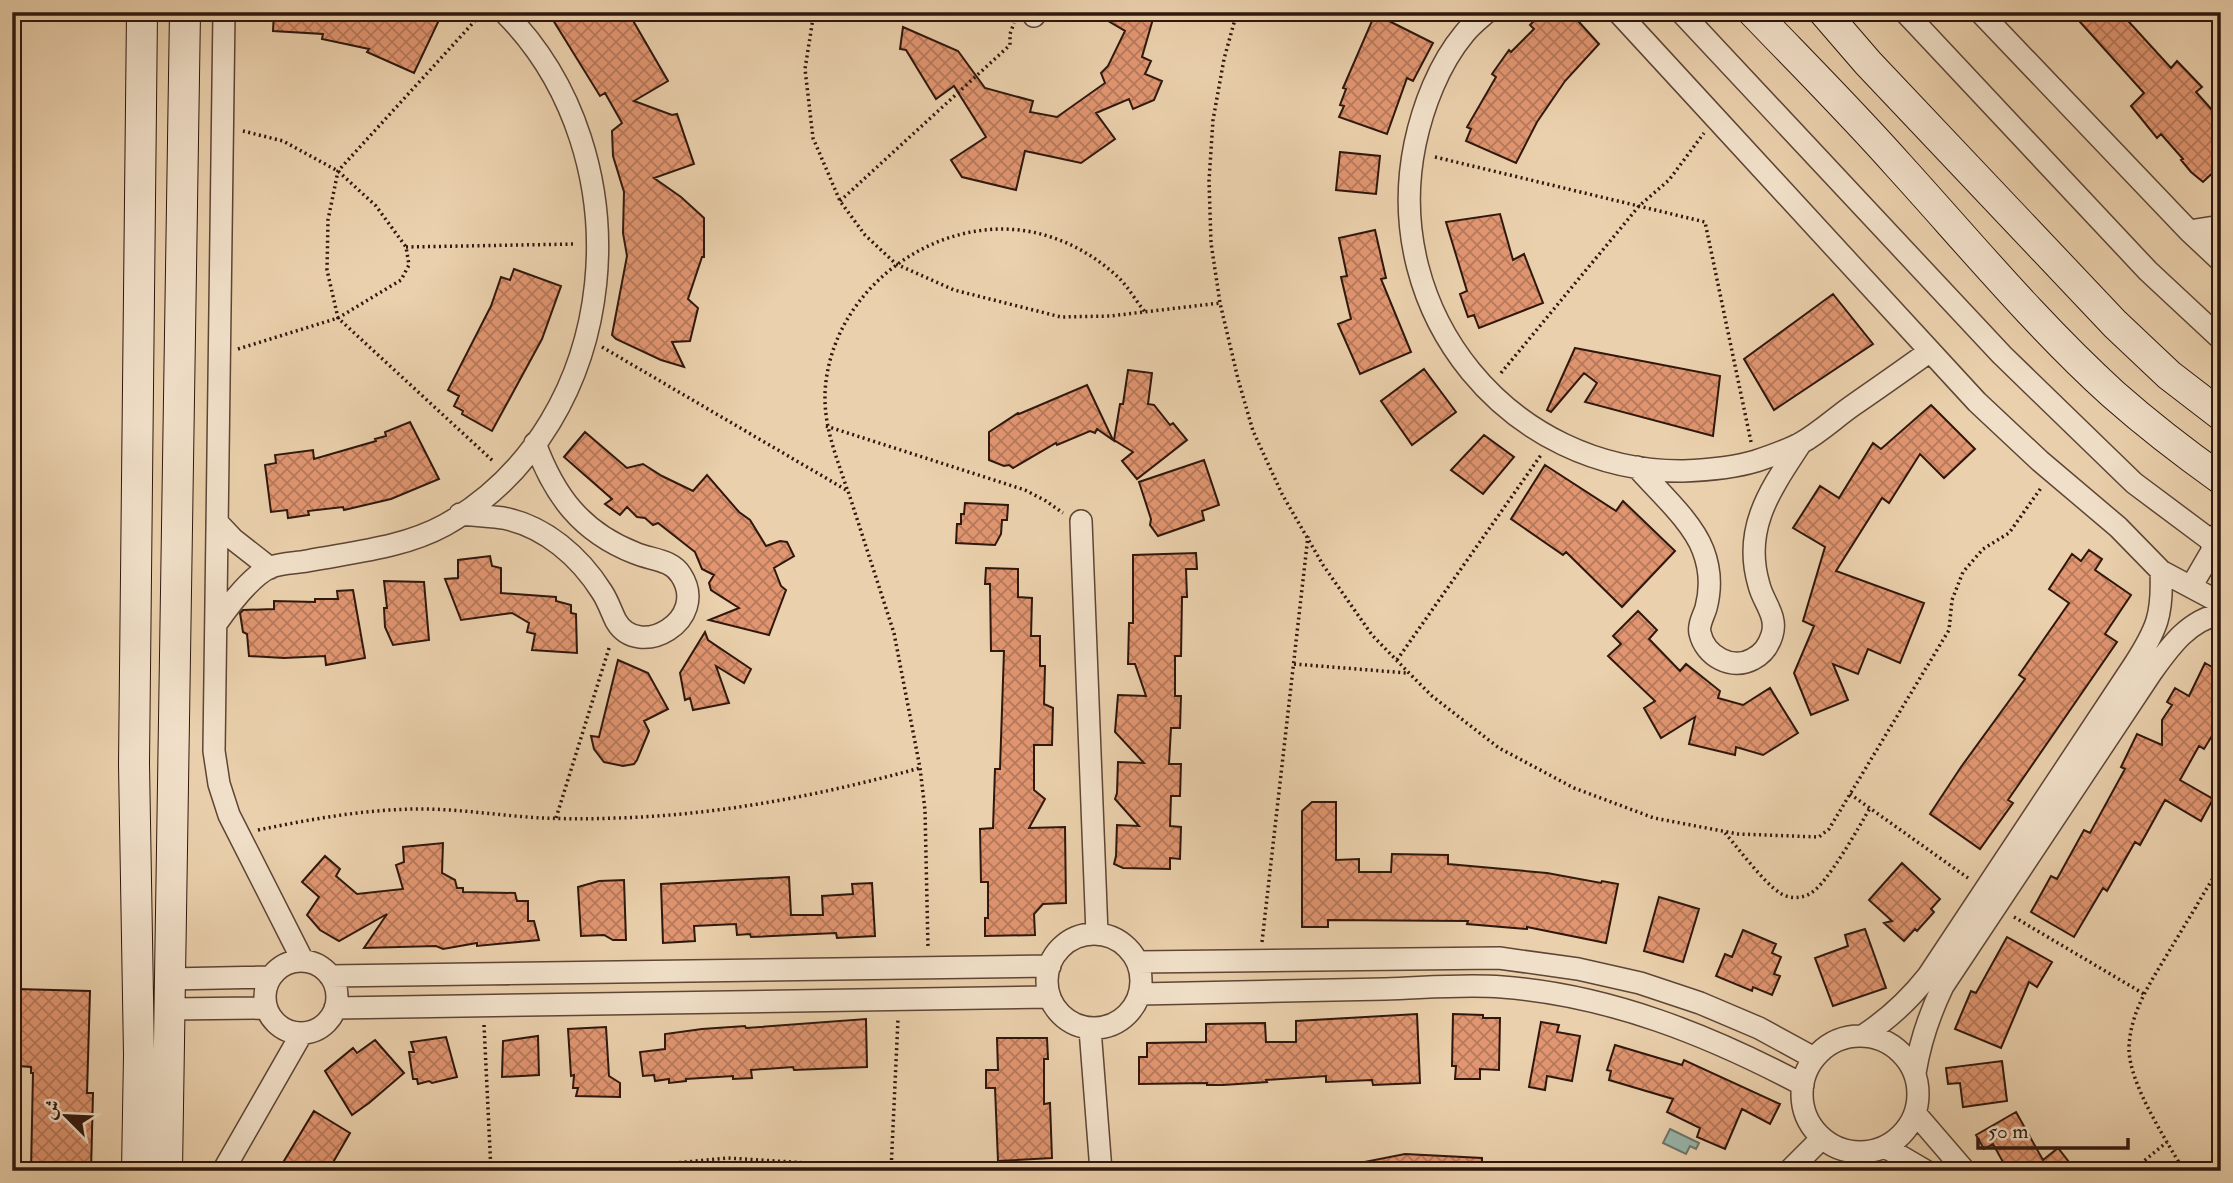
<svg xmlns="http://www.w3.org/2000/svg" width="2233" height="1183" font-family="'IM FELL Double Pica',Amiri,serif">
  <defs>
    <pattern id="building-cross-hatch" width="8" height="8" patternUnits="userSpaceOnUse" patternTransform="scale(1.75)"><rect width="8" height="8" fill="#e19671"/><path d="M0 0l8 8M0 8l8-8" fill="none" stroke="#b7795b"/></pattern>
  </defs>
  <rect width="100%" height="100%" fill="#ead0ac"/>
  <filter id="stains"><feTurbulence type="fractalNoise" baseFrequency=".00286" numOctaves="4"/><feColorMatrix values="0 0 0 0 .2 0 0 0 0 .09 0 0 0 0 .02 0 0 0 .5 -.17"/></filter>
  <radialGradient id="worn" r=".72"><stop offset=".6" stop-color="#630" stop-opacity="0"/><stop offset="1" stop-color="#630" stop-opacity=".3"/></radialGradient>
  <path fill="#98b6ab" stroke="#6e766c" stroke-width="2" d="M1670,1129L1699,1143L1696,1149L1690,1146L1686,1154L1663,1143Z"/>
  <path fill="url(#building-cross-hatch)" stroke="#2f170d" stroke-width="2" d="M274,12H428L440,18L414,73L367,52L369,49L322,39L323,34L273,31Z
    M548,12H628L668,81L634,101L672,115L677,114L694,164L654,178L681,197L704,218V257H702L688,299L698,308L690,341L672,342L684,367L661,360L616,339L612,335L627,256L623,233L624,192L613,156L612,131L622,123L605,93L600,96Z
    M1093,12H1155L1142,57L1151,61L1145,74L1162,81L1154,100L1133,109L1129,99L1096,113L1115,139L1081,163L1025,151L1016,190L962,177L951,160L986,137L954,86L936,99L906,50L900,49L903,27L958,51L985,88L1033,101L1030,112L1057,117L1105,83L1101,73L1108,66L1125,31Z
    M1542,12H1570L1599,44L1565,81L1537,122L1516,163L1466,141L1471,129L1467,127L1496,77L1492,74L1509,50L1511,52L1534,29L1530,25Z
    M2071,12H2120L2171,68L2177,61L2202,87L2196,92L2221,120V165L2203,182L2191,172L2181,160L2183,159L2161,134L2157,138L2131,106L2144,93Z
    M1375,14L1433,43L1413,81L1407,78L1387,134L1339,117L1344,106L1340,105L1346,89L1343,88Z
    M1340,152L1380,156L1376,194L1336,190Z
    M1500,214L1513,260L1524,254L1543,303L1479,328L1474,315L1468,317L1460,294L1467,291L1446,222Z
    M1375,230L1386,278L1381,279L1411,352L1360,374L1338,324L1351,319L1341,277L1347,276L1339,238Z
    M514,269L561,286L542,339L492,431L462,414L463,411L454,406L459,396L448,390L491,306L501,277L510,280Z
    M1833,294L1873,344L1774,410L1744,359Z
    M1575,348L1720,376L1713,436L1585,402L1597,383L1584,373L1551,412L1547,410Z
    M1424,369L1456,412L1412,445L1381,401Z
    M1128,370L1152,373L1148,404L1154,405L1170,425L1173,423L1187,440L1137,479L1122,461L1133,452L1114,440L1120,404H1123Z
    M1087,385L1113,440L1097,429L1095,433L1090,431L1057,445L1056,443L1013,468L1009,465L1004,466L989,460V432L1018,413L1019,414Z
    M1931,405L1975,449L1944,478L1920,454L1889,503L1882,498L1836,571L1924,603L1900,663L1868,649L1858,674L1833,664L1848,700L1811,715L1794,673L1814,626L1803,621L1825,547L1793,528L1820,486L1839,498L1873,443L1881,449Z
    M410,422L439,479L391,499L344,510L343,507L308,511L309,515L288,518L287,510L271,512L265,465L276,463L275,455L313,450L314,459L376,441L375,439L386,436L385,432Z
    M585,432L627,468L643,464L662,476L693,491L707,475L739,512L750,520L766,546L780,541L787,542L794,556L774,568L781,586L786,590L769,635L709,620L739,608L711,590L709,583L714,575L702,569L695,552L658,523L653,525L645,518L637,517L627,507L620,515L605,504L612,499L564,457Z
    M1484,435L1514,457L1483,494L1451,470Z
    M1204,460L1219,505L1202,511L1204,520L1158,536L1150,525L1151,519L1139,482Z
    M1545,465L1616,511L1623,501L1675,551L1622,607L1566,552L1563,555L1511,519Z
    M965,503L1008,505L1007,520H1002L1001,534L995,545L956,543L957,524H961V514H964Z
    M2089,550L2102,559L2095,570L2131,595L2105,634L2117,642L2008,800L2013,803L1980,849L1930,814L1961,767L2025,679L2019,675L2069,603L2049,589L2072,554L2081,561Z
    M1196,553L1197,569H1186L1187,597H1182L1181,656H1175V696H1181L1180,728H1171L1169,764H1181L1180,796H1171L1170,826L1181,827L1180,859L1170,858V869L1123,868L1114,864L1116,856L1117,825L1139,826L1115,799L1117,793L1118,762L1144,763L1115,732L1118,695L1146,696L1135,664H1128L1129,623H1133V555Z
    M490,556L492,566L501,568V593L556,597V601L571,605V613L576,614L577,653L532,650L535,634L527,632L529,623L512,613L461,620L445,579L458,578V560Z
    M986,568L1018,569V597L1032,598L1031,636H1040V666H1045L1044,704L1053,708L1052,745H1034V790L1045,799L1029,828L1065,827L1066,903L1043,904L1034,914L1035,935L985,936V918H988V882H981L980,829L993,828L995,769H1000L1004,651H991L990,584H985Z
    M384,581L424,582L429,640L393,645L385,627L384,608H387Z
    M353,590L365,658L326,665L325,656L284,658L249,656L247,634L243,632L240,613L243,610L274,609V601L315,602V599H338L337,591Z
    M1638,611L1657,630L1649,639L1680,671L1686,664L1720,691L1718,698L1743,705L1770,688L1798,733L1763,755L1736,747L1735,755L1689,744L1695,717L1661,738L1644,708L1655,701L1608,656L1621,644L1613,636Z
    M705,632L708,640L751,669L744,683L716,666L729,703L693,710L690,698L685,700L680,673Z
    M618,660L648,673L668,709L644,721L649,731L637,760L634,764L623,766L604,762L594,749L591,736L599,737Z
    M2205,663L2221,672V721L2204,749L2199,746L2180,780L2213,799L2201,821L2165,800L2140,845L2135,842L2107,891L2103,888L2074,937L2031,912L2051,876L2057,879L2084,830L2090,833L2125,769L2121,767L2137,734L2162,745V720L2172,705L2167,702L2175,688L2189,696Z
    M1312,802H1336V860L1359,859V872H1391L1392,854L1448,855V864L1547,873L1601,883L1602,881L1618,884L1606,943L1527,927V929L1467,924L1468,921L1328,920V927H1302V811Z
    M443,843L442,873L455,880L457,888H463V892L515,893L517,901H528V921H534L539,940L477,946V943L443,949L436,946L364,948L387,914L339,941L320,930L307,915L319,897L302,882L325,856L340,869L336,876L357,894L403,889L396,865L404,862L403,847Z
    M1902,863L1940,899L1931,909L1934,912L1917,931L1915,929L1904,941L1884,923L1892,921L1869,900Z
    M789,877L791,915H823L822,896L853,894L852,884L872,883L875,936L837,938L836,933L751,937L750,934L737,935L736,924L694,926L695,941L663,943L661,884Z
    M624,880L626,940H613L604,935L581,936L578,887L599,881Z
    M1659,897L1699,909L1683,962L1644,951Z
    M1865,929L1886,988L1833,1006L1815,958L1848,946L1845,935Z
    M1743,930L1776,944L1772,953L1781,957L1774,974L1780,976L1772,995L1753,987L1752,991L1716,976L1725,954L1732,957Z
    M2007,937L2052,962L2037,987L2029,982L2001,1048L1955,1029L1971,991L1976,993Z
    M17,989L90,991L87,1093H93L91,1171H31L33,1073H31V1067L19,1066V1056H12L13,1007H16Z
    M1417,1014L1420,1083L1373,1085L1372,1080L1326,1082V1076L1266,1080L1267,1082L1223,1085H1207V1083L1139,1084V1057H1147V1043L1206,1042V1024L1265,1023L1266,1042H1296V1021Z
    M1453,1014L1483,1015V1018H1500L1499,1070L1480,1069V1079H1455L1456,1066H1452Z
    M866,1019L867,1067L794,1070L793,1067L751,1070L752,1078L733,1079V1076L686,1079V1081L669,1083V1079L655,1081L654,1075L643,1076L640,1052L665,1049V1034L702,1029L745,1026L746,1028Z
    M1541,1022L1559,1025L1557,1032L1580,1036L1572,1081L1547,1076L1545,1090L1529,1087Z
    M606,1027L609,1076L620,1083V1097L576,1096L578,1088H573L574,1075L571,1076L568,1029Z
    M538,1036L539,1075L502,1077L503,1041Z
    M446,1037L457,1077L432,1083L429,1081L418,1084L417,1079H413L409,1052H414L411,1042Z
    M997,1038H1047L1048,1059H1044V1104L1050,1103L1052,1158L998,1161L995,1088H986V1070H998Z
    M375,1040L404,1073L369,1103L352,1115L325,1071L353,1048L357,1053Z
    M1615,1045L1682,1065L1684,1060L1780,1104L1770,1124L1742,1109L1725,1149L1697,1137L1700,1128L1667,1112L1673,1099L1609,1080L1611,1071L1607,1070Z
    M2002,1061L2007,1101L1963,1107L1960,1083L1948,1084L1946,1068Z
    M314,1111L350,1133L328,1171H278Z
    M2016,1112L2043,1160L2058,1148L2076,1171H2008L1993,1144L1984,1149L1976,1135Z
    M1405,1154L1482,1158V1171H1359V1163Z"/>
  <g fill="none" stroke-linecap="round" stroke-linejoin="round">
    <defs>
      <path id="street" d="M224,12L214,751L219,784L229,815L303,961
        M1487,12C1479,19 1470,26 1464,34C1439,64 1423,106 1415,144C1380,314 1510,472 1683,471C1708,470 1733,468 1756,461C1771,456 1788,450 1801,443C1819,433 1835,418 1852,406C1878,388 1904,370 1930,351
        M1618,12L1977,402L2040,461L2118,527L2161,571L2221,603
        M1681,12L2002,355L2134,483L2221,548
        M1905,12L2148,271L2221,339
        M1980,12L2189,231L2221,261
        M1034,16L1035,12
        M2189,231L2221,226
        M1637,467C1658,491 1692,521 1703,550C1710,568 1711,589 1706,608C1704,615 1698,625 1700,633C1705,656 1732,671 1753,659C1763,654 1769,645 1772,635C1778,616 1763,602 1759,585C1742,528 1771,489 1801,443
        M460,514C474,515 489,516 503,518C545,526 580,557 602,592C608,601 611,611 616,621C639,661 710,620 681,575C671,559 651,560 635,553C581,532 554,495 535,443
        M1081,521L1097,934
        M217,522L233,539L270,568
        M2191,587L2216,544
        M216,624C228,607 252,575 271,567C282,563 296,563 307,561C353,552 403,548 445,525C625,423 647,155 504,12
        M1047 981a47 47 0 1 1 94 0a47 47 0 1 1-94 0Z
        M265 997a36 36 0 1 1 72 0a36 36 0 1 1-72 0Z
        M1138,962L1499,958L1578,969L1640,983L1700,1003L1759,1028L1814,1058
        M330,976L1050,966
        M170,979L271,977
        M1140,994C1222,992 1303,991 1385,989C1423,988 1463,984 1502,987C1609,995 1709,1035 1803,1085
        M335,1008L1050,997
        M170,1009L266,1008
        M1090,1029L1101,1171
        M1864,1035C1890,1018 1909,1000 1928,976L2134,665C2157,629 2163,615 2161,571
        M1802 1094a58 58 0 1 1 116 0a58 58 0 1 1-116 0Z
        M1915,1073C1920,1042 1929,1015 1943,986L2151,673C2169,648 2188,620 2221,614
        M1915,1113L1965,1171
        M1885,1147L1926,1171
        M223,1171L302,1033
        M1789,1171L1822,1138"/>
      <path id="secondary" d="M1753,12C1802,63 1852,113 1899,166C1969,243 2036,324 2113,394C2147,424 2183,452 2221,479
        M1824,12L1868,63L2115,324L2169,375L2221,415
        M2216,544L2221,537
        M137,1171L139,1055L134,764L142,12
        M167,1171L185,12"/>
    </defs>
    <use href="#street" stroke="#5e4535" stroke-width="24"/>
    <use href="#secondary" stroke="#2f170d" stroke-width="32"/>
    <path stroke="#2f170d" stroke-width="3.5" stroke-dasharray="2 3.5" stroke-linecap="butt" d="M483,12L338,171L328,220L327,270L338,318L493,461
      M814,12L805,69L813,138L840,201L865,235L896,264L954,290L1061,317L1110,316L1220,303
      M1237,12L1224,59L1213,120L1209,181L1211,243L1220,303L1238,379L1253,431L1282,494L1323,565L1372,635L1409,673L1432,696L1499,748L1574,788L1654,818L1738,834L1819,837L1829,829L1949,630L1952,600L1963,572L1983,549L2009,533L2041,488
      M1435,157L1705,222L1751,442
      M840,201L1010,45V34L1014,23
      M406,247L576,244
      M602,347L848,491L894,633L920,768L925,810L928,948
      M238,349L338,318L401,280L409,265L406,247L376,206L338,171L283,141L243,131
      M1501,373L1639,206L1669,180L1704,133
      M826,426L1025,490L1046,501L1063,513
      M847,489C835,452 821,421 826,381C839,278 953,204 1051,237C1076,245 1100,260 1119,278C1129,288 1136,301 1145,312
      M1397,660L1541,455
      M1294,664L1407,673
      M1850,794L1968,878
      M556,818L610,645
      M258,830C312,819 366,809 421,809C462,809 502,816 543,818C567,819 592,819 617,818C720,815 821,795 920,768
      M1725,833C1739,849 1764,883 1780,893C1789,899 1802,899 1811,893C1827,884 1859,827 1870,808
      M2014,917L2144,994
      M1262,942L1308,536
      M484,1025L491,1171
      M625,1171L654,1165L728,1158L855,1166L879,1171
      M891,1171L898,1019
      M1419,1171L1469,1169L1479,1171
      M2132,1171L2167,1142
      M2184,1171C2166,1140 2130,1085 2129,1050C2129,1010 2155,976 2174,943C2190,917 2205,891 2221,865"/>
    <use href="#street" stroke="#f1e0c9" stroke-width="21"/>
    <use href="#secondary" stroke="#f1e0c9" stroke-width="30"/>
  </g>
  <rect width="2233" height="1183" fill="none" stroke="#ead0ac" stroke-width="42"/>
  <rect x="14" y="14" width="2205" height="1155" fill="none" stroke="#2f170d" stroke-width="3.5"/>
  <rect x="21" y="21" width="2191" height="1141" fill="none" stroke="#2f170d" stroke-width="2"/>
  <g transform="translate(66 1116) rotate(294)" stroke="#f1e0c9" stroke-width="5" paint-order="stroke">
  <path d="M0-5L12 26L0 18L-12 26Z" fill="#2f170d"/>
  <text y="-10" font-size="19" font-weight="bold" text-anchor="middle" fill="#2f170d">ش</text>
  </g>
  <path d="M1978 1138v10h150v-10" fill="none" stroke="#2f170d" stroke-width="3.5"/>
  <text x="1988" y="1138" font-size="21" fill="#2f170d" stroke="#f1e0c9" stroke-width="5" paint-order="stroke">50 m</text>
  <rect width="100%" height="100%" filter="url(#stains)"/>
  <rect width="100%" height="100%" fill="url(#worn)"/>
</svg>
